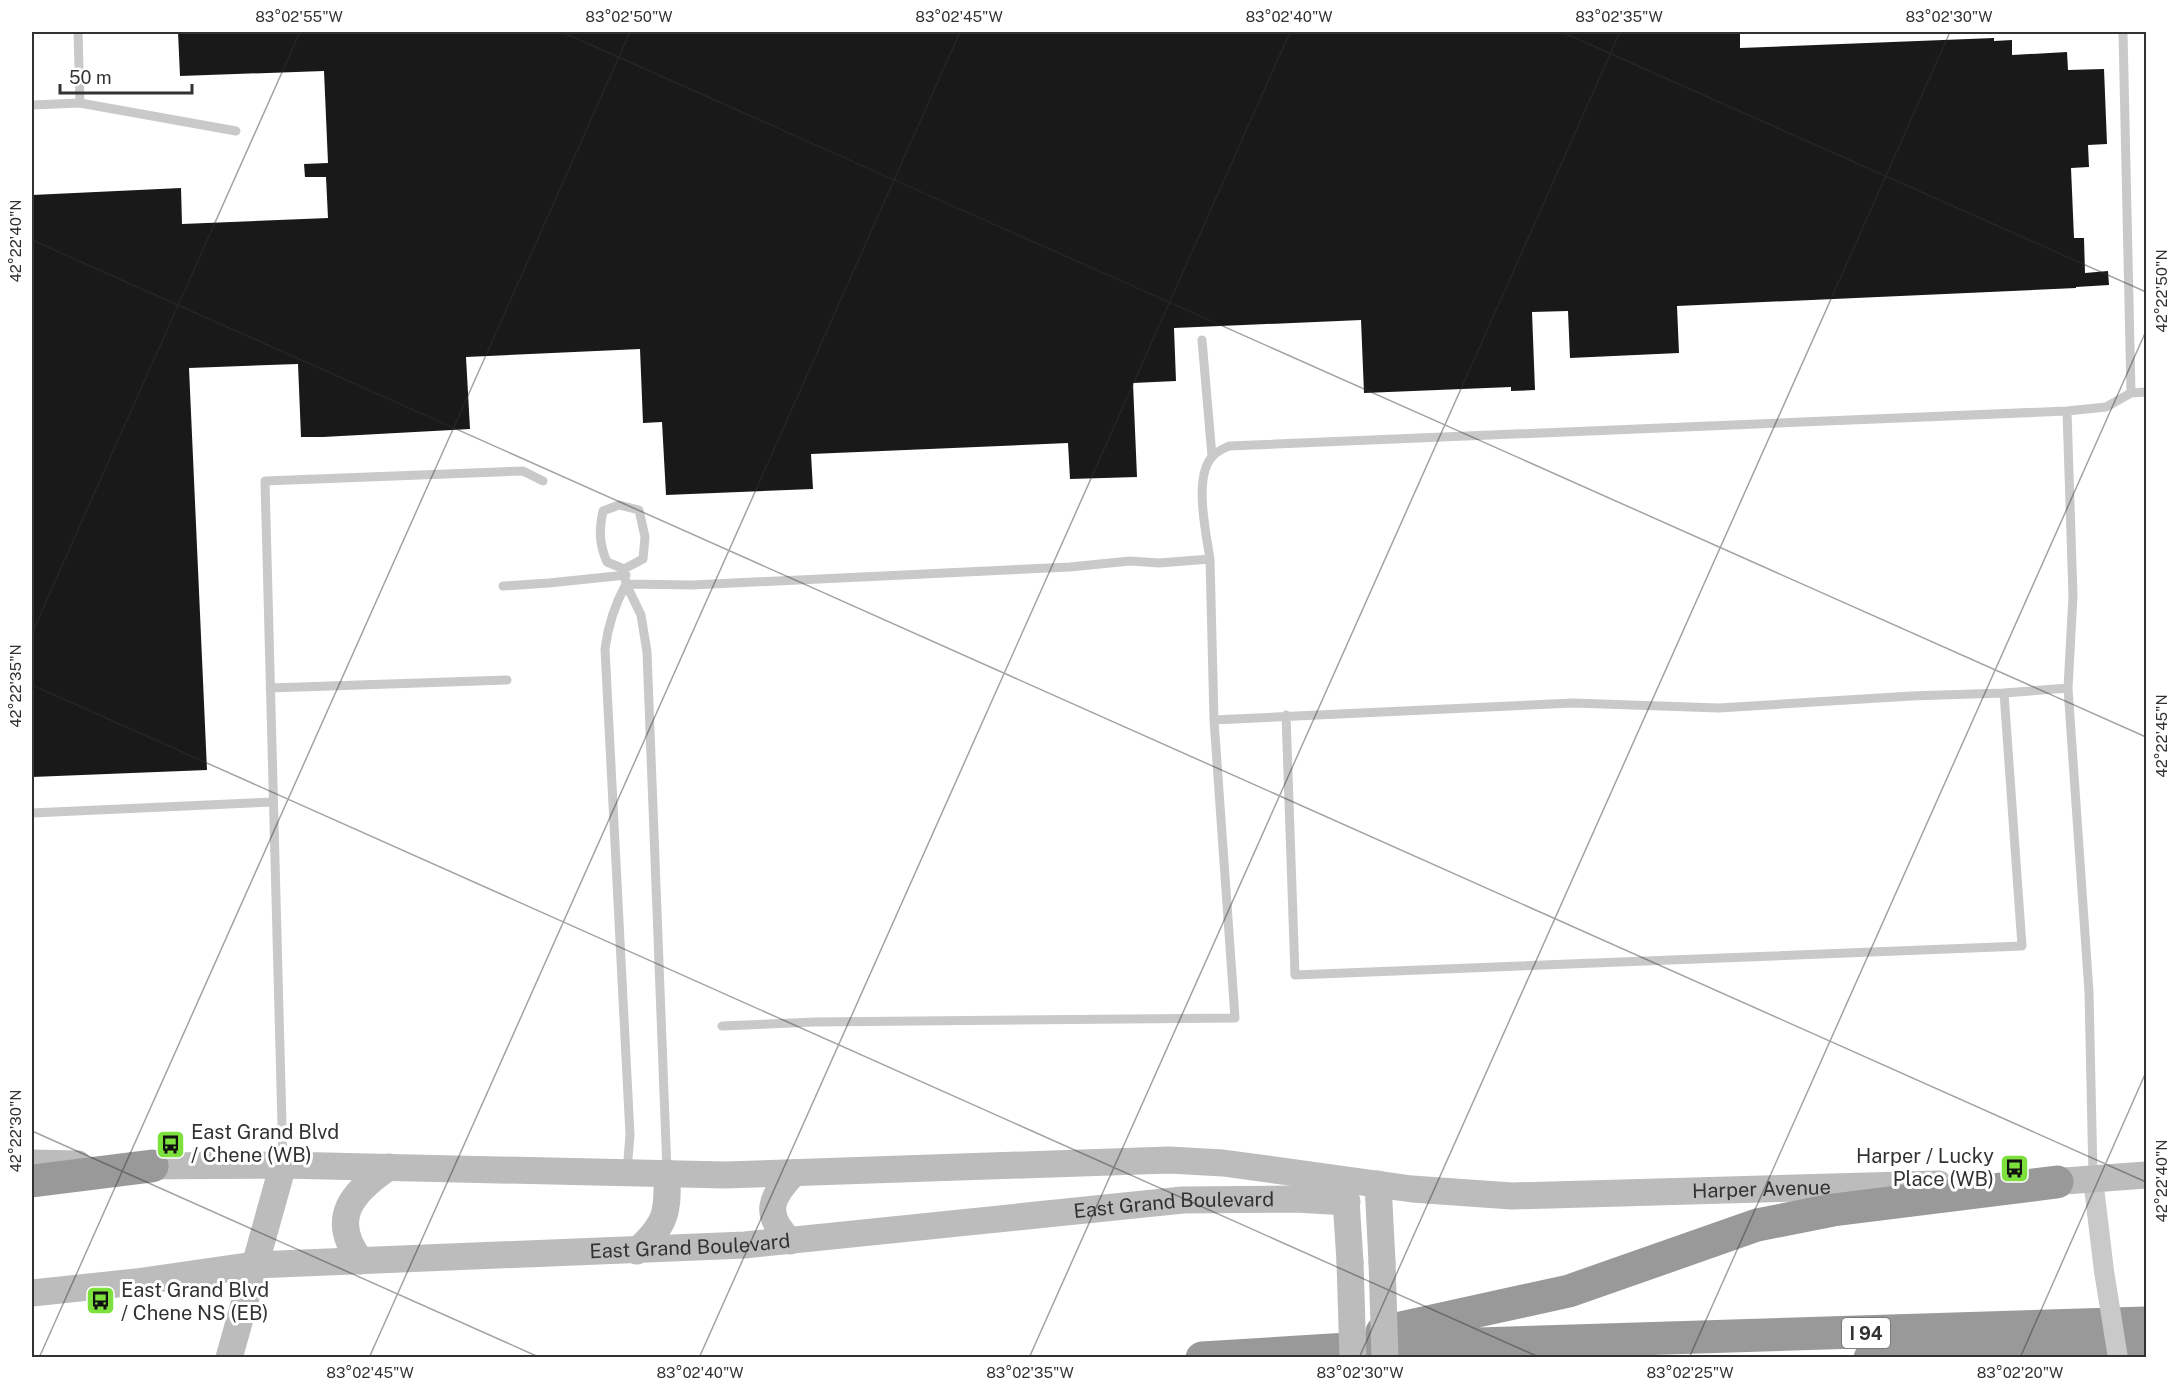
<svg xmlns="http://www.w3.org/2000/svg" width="2178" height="1389" font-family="'Public Sans',sans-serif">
  <rect width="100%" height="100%" fill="#fff"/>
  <path fill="#191919" d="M178,32H1740V48L1994,38V41L2012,40V55L2067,52L2068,70L2104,69L2107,144L2088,145L2089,167L2071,168L2074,238H2084L2085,273L2108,271L2109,285L2076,287V288L1677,306L1679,353L1570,358L1568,311L1532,312L1535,390L1511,391V387L1364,393L1361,320L1174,328L1176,381L1133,383L1137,477L1070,479L1068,443L811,454L813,489L666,495L662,422L643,423L640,349L466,357L470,429L323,437H301L298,364L189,368L207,770L32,777V195L181,188L182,224L328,218L326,177H305L304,164L328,163L324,71L180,76Z"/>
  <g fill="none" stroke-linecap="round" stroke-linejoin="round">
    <path stroke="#c9c9c9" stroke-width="9" d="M78,32L80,103
      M2123,32L2131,393
      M32,105L80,103L236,131
      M1202,340L1212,456
      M2067,411L2106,407L2131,393L2146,392
      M1210,559L1214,720L1573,703L1719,708L1911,696L2004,693L2068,688
      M624,569L607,562C599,544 599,530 603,511L619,505L639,510L645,537L643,559L624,569L626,584L692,585L1070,567L1130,561L1159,563L1210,559C1206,533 1193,475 1213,456C1217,451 1223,449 1229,446L2067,411L2073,596L2068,688L2089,992L2093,1177
      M626,584L641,615L647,652L667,1171
      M626,584C614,606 608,625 605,649L630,1135L627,1171
      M503,586L549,583L626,575
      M270,688L507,680
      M1286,715L1295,975L2022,946L2004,693
      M32,813L273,802
      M722,1026L815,1022L1235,1018L1214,720
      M283,1163L265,481L523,471L543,481"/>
    <path stroke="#c9c9c9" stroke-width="20" d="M2093,1179L2104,1271"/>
    <g stroke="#bcbcbc" stroke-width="27">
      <path d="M32,1163L78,1164"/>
      <path id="s1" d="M132,1166L283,1165L725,1175L1169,1160L1223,1163L1412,1189L1512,1196L1939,1184"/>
      <path d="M2037,1183L2146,1175"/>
      <path d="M1345,1184L1350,1262"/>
      <path d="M1378,1184L1382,1262"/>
      <path d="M790,1241C763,1214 770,1198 794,1173"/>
      <path d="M637,1251C667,1223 668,1213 667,1173"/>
      <path d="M361,1261C328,1219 352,1192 389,1167"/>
      <path id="s2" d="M32,1293L136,1282L254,1265L745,1245L1183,1200L1296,1199L1347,1202"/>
      <path d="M229,1358L283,1165"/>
    </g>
    <path stroke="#999" stroke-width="33" d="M32,1181L152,1166
      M1382,1332L1569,1291L1757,1225L1833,1210L2057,1182
      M1202,1358L1380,1347L2146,1323
      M1870,1358L2146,1350"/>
    <path stroke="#c9c9c9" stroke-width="20" d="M2104,1271L2118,1358"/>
    <path stroke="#bcbcbc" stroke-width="27" d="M1350,1262L1353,1358
      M1382,1262L1385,1358"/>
  </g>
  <path fill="none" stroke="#323232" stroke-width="1.5" stroke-opacity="0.45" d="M562,32L2146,737M1562,32L2146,292M32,240L2146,1182M32,633L300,32M32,685L1541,1358M32,1131L541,1358M39,1358L630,32M369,1358L960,32M699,1358L1290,32M1029,1358L1620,32M1359,1358L1950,32M1689,1358L2146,331M2020,1358L2146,1072"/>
  <defs>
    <symbol id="bus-square" viewBox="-11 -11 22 22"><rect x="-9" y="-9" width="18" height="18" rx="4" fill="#7de03d" stroke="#fff"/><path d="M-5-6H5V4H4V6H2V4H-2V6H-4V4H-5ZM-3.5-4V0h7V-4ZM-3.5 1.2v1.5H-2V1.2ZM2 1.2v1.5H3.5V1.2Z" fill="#111"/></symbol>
  </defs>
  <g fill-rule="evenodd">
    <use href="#bus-square" x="154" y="1128" width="33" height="33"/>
    <use href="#bus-square" x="1998" y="1152" width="33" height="33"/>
    <use href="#bus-square" x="84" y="1284" width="33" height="33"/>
  </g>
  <g text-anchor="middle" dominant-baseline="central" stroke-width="6" stroke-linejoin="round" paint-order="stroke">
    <rect fill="#fff" stroke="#707070" stroke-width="1.5" x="1842" y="1318" width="48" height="30" rx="4.5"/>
    <g font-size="18" font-weight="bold" fill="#323232">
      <text x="1866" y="1333">I 94</text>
    </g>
    <g font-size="20" fill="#323232" stroke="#fff" text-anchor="start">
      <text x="191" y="1132">East Grand Blvd<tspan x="191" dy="23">/ Chene (WB)</tspan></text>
      <text x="1994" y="1156" text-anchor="end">Harper / Lucky<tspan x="1994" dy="23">Place (WB)</tspan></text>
      <text x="121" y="1290">East Grand Blvd<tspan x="121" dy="23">/ Chene NS (EB)</tspan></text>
    </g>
    <g font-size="20" fill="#323232" stroke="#fff">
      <text stroke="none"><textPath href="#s1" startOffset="1632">Harper Avenue</textPath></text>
      <text stroke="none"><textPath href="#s2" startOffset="1146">East Grand Boulevard</textPath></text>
      <text stroke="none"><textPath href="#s2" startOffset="660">East Grand Boulevard</textPath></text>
    </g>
  </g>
  <rect width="2178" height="1389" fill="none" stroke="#ffffff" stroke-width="66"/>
  <path d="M60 84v9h132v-9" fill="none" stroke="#323232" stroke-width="3"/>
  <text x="69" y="84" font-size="18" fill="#323232" stroke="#ffffff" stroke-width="4.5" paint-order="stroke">50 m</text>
  <rect x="33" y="33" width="2112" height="1323" fill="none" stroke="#323232" stroke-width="2"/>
  <g font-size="15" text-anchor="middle" fill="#323232">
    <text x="299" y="22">83°02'55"W</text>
    <text x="629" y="22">83°02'50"W</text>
    <text x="959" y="22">83°02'45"W</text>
    <text x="1289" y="22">83°02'40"W</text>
    <text x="1619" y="22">83°02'35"W</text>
    <text x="1949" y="22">83°02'30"W</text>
    <text transform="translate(16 241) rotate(-90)" y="5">42°22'40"N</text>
    <text transform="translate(2162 291) rotate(-90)" y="5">42°22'50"N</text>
    <text transform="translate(16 686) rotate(-90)" y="5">42°22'35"N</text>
    <text transform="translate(2162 736) rotate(-90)" y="5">42°22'45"N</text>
    <text transform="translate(16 1131) rotate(-90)" y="5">42°22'30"N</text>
    <text transform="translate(2162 1181) rotate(-90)" y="5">42°22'40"N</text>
    <text x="370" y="1378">83°02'45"W</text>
    <text x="700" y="1378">83°02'40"W</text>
    <text x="1030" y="1378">83°02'35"W</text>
    <text x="1360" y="1378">83°02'30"W</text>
    <text x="1690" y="1378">83°02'25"W</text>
    <text x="2020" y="1378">83°02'20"W</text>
  </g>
</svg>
